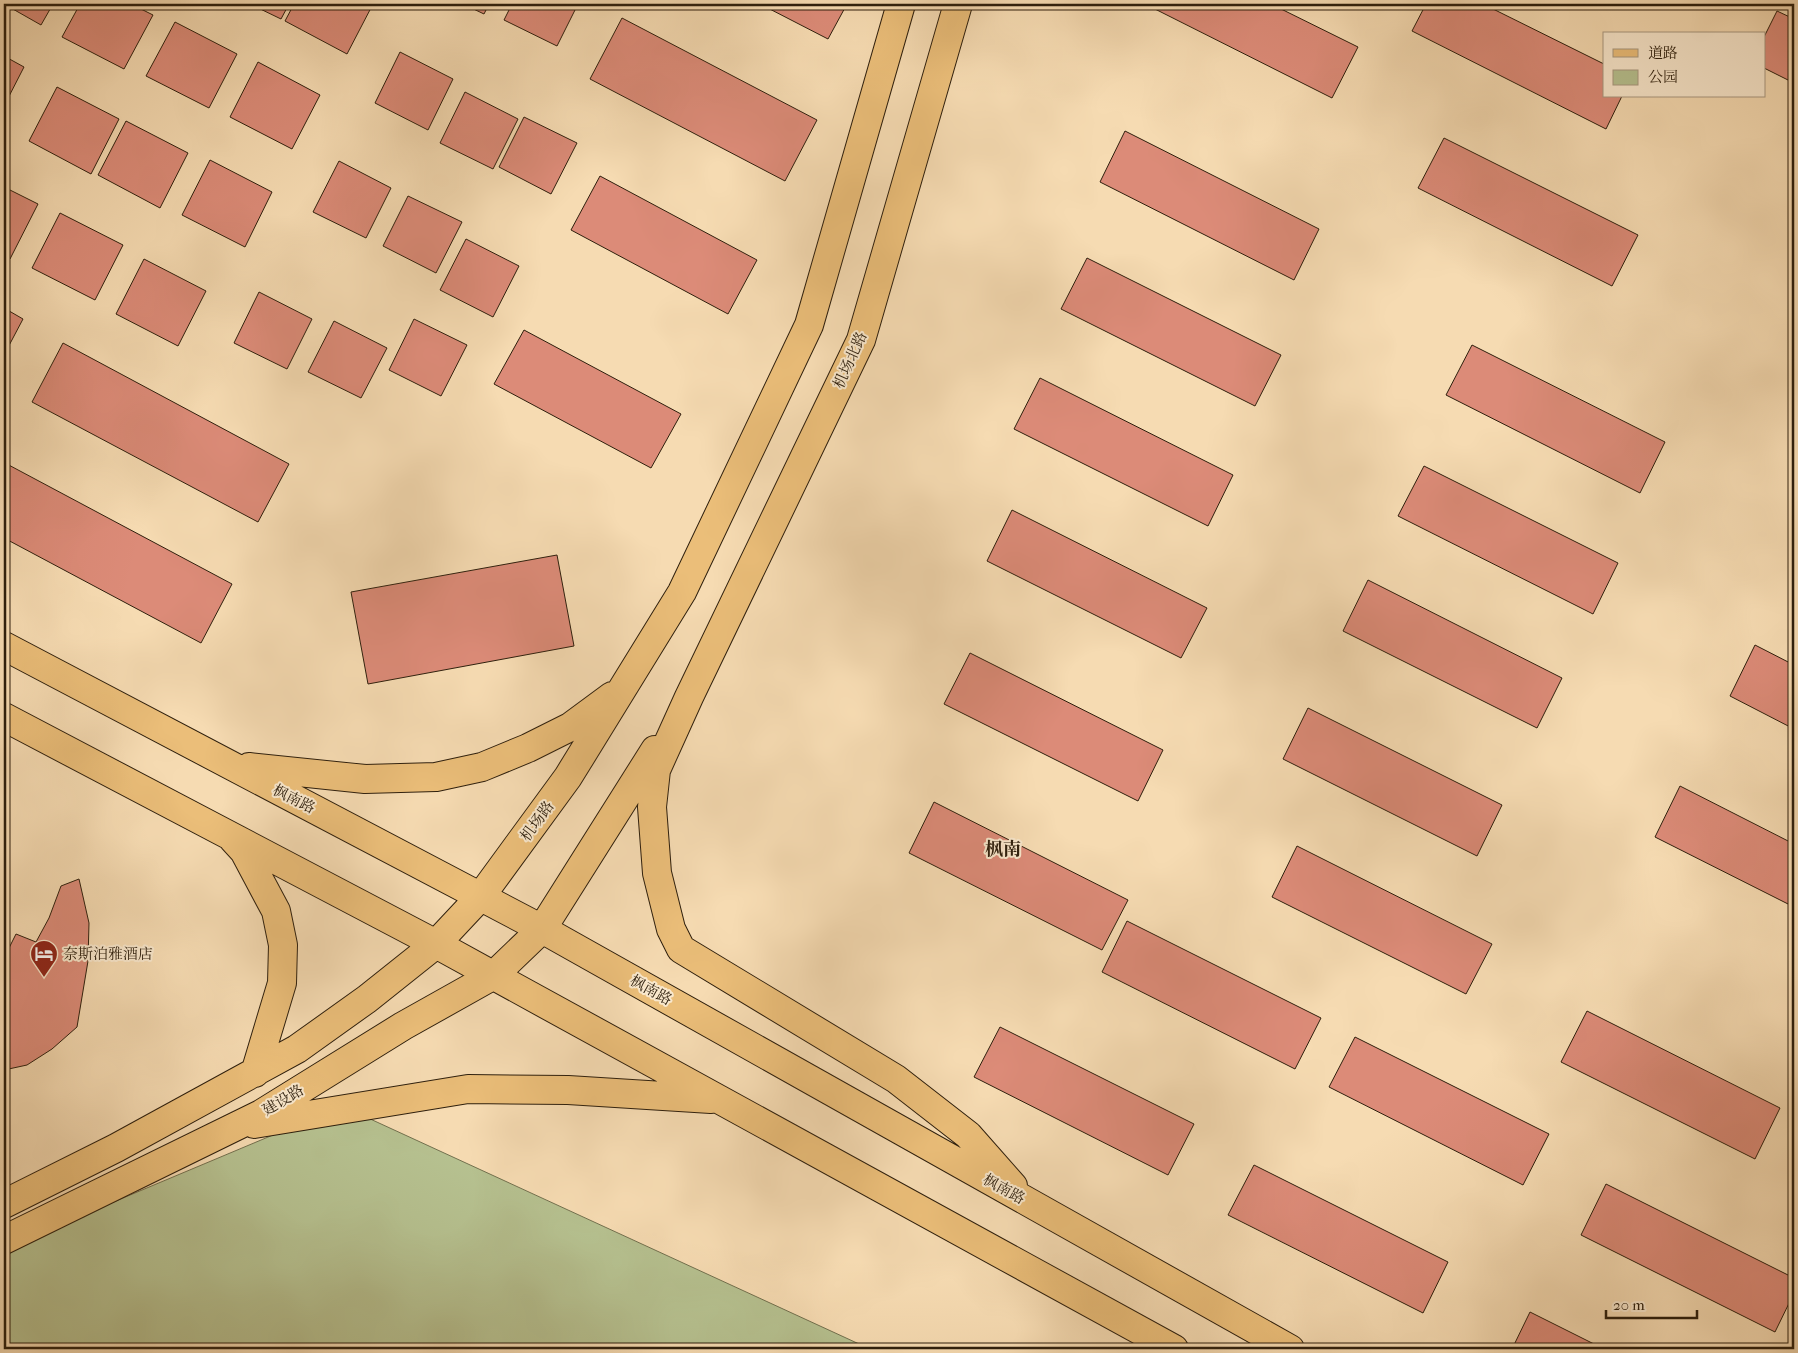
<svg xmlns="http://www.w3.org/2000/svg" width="1798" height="1353" font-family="'IM FELL French Canon','Noto Serif SC',serif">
  <rect width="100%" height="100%" fill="#f6dbb2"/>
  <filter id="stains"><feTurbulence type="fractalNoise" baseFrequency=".004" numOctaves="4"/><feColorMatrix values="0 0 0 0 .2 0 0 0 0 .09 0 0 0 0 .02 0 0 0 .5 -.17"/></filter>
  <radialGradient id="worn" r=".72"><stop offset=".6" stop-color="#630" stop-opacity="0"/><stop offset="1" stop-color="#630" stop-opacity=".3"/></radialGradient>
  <path fill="#b6c190" stroke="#72704e" d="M342,1106L870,1349H4V1248Z"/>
  <path fill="#dc8b78" stroke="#2e1f0d" d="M4,4H53L41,25Z
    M80,4H131L153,15L124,69L62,37Z
    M250,4H289L281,19Z
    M294,4H373L347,54L285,21Z
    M463,4H489L484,14Z
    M512,4H578L557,46L504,20Z
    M760,4H847L828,39Z
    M1145,4H1271L1358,47L1332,98Z
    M1426,4H1483L1604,64V96H1622L1606,129L1412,31Z
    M1777,11L1794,19V83L1764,68V37Z
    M622,18L817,120L785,181L590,79Z
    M175,22L237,54L209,108L146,76Z
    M400,52L453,79L428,130L375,103Z
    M4,56L24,67L4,106Z
    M258,62L320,95L292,149L230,117Z
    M57,87L119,119L91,174L29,141Z
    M465,92L518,119L493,169L440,143Z
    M524,117L577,143L551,194L499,167Z
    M126,121L188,153L160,208L98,175Z
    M1125,131L1319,229L1294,280L1100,182Z
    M1444,138L1638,235L1612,286L1418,188Z
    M210,160L272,192L245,247L182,215Z
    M339,161L391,188L366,238L313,212Z
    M600,176L757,260L728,314L571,230Z
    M4,187L38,204L10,259L4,256Z
    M408,196L462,222L436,273L383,246Z
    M60,213L123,245L95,300L32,268Z
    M466,239L519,266L493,317L440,290Z
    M1087,258L1281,355L1255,406L1061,309Z
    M144,259L206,291L178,346L116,314Z
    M259,292L312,319L287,369L234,343Z
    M4,308L23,319L4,355Z
    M414,319L467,345L441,396L389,370Z
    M334,321L387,348L361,398L308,372Z
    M524,330L681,414L651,468L494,384Z
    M63,343L289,464L258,522L32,402Z
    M1472,345L1665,442L1640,493L1446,395Z
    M1040,378L1233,475L1208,526L1014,429Z
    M5,463L232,584L201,643L4,538Z
    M1424,466L1618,563L1593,614L1398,516Z
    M1012,510L1207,608L1181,658L987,561Z
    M557,555L574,646L368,684L351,592Z
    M1368,580L1562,678L1537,728L1343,631Z
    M1755,645L1794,665V729L1730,696Z
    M970,653L1163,750L1138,801L944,704Z
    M1308,708L1502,805L1477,856L1283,759Z
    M1680,786L1794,844V907L1655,837Z
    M934,802L1128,900L1102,950L909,853Z
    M1297,846L1492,944L1466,994L1272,897Z
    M79,879L89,923L88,961L77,1027L52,1049L27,1065L4,1070V1001L6,997L4,995V958L16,934L36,942L49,918L61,886Z
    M1127,921L1321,1018L1295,1069L1102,972Z
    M1587,1011L1780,1108L1755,1159L1561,1062Z
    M1000,1027L1194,1124L1168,1175L974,1077Z
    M1355,1037L1549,1134L1523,1185L1329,1087Z
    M1254,1165L1448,1262L1423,1313L1228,1215Z
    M1606,1184L1794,1278V1293L1775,1332L1581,1235Z
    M1530,1312L1604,1349H1512Z"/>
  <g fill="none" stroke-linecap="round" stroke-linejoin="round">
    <defs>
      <path id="major" d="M958,4L861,340L689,697L656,770L652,807L657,873L671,929L681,949L896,1079L968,1135L1013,1186
        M4,646L542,929L1290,1349
        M4,717L436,944L1174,1349
        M249,767L365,779L436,777L482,767L528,748L570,727L612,696
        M233,839L244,851L276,911L283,945L282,983L255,1073
        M254,1124L468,1089L568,1090L711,1099
        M4,1204L116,1148L297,1049L367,999L436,944L481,896L568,777L682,592L809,325L901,4
        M4,1240L261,1114L403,1026L494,975L542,929L655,750"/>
    </defs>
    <use href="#major" stroke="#2e1f0d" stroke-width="30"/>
    <use href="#major" stroke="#ebbe79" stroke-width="28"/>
  </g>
  <defs>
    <symbol id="hotel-pin" viewBox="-11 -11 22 30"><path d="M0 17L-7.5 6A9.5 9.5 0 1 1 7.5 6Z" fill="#8f2418" stroke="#f9e8cd"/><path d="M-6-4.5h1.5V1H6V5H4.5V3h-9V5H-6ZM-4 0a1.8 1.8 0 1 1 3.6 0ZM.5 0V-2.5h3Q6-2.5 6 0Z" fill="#fff"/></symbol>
  </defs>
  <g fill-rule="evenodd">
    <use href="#hotel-pin" x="28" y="938" width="32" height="43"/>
  </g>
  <g text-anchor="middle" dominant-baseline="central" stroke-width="4" stroke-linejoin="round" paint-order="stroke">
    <g font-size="15" fill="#2e1f0d" stroke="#f9e8cd">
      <text transform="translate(850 360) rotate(-66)">机场北路</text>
      <text transform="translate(294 799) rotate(27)">枫南路</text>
      <text transform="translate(537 821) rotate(-54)">机场路</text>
      <text transform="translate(651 990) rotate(29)">枫南路</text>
      <text transform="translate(283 1100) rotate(-31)">建设路</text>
      <text transform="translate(1004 1189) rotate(29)">枫南路</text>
    </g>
    <g font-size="15" fill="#2e1f0d" stroke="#f9e8cd" text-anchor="start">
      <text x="63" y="954">奈斯泊雅酒店</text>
    </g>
    <g font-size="18" font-weight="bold" fill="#2e1f0d" stroke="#f9e8cd">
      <text x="1003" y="849">枫南</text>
    </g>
  </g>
  <rect width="1798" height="1353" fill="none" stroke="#f6dbb2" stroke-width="20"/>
  <rect x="5" y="5" width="1788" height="1343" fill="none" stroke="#2e1f0d" stroke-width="2.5"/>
  <rect x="10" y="10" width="1778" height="1333" fill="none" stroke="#2e1f0d"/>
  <rect x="1603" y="32" width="162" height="65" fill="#f9e8cd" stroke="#a89880"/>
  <rect x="1613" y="49" width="25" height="8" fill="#ebbe79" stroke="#a89880"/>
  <text x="1648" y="58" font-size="15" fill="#2e1f0d">道路</text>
  <rect x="1613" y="70" width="25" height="15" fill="#b6c190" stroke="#a89880"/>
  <text x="1648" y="82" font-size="15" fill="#2e1f0d">公园</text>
  <path d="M1606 1310v8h91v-8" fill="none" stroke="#2e1f0d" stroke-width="2.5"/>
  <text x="1613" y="1310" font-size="15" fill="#2e1f0d" stroke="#f9e8cd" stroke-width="4" paint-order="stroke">20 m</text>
  <rect width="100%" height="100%" filter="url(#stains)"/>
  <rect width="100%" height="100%" fill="url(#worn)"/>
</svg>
